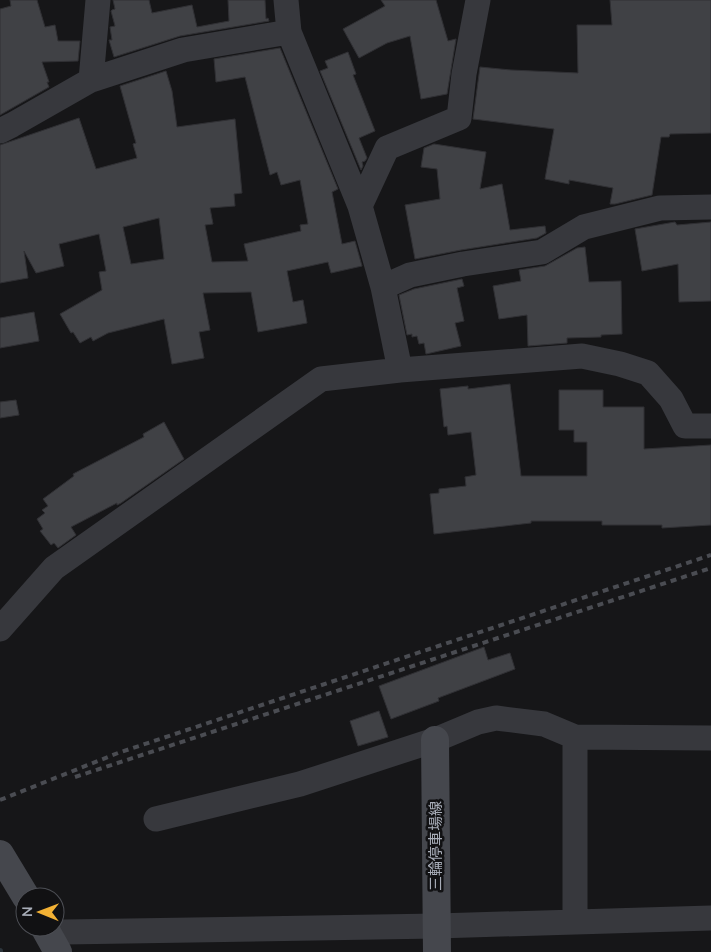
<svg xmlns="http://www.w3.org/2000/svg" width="711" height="952" font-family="'Nunito Sans','Noto Sans JP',sans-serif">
  <rect width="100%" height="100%" fill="#161618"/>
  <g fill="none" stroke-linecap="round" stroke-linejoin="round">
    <path stroke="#2c353c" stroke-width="6" d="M0,951V952"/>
  </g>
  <path fill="#404145" stroke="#303034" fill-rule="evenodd" d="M10,0H37L45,27L55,25L58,41H80L78,61L42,62L49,82H47L49,87L0,115V9L11,6Z
    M113,0H149L152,13L192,5L197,27L229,21L228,0H265L266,19L268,18L269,21L180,36L114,57L109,40H112L110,27L115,26L111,11L112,10L115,9Z
    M381,0H436L448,41L456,39L447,94L421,99L410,36L387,43L359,58L343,29L385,6Z
    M610,0H711V133L670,134L669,137H661L652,195L615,204H610L613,188L569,180V184L545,179L554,129L473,119L480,67L511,70L578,73L577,25H612Z
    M280,48L338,189L332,192L342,244L355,241L362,266L331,273L328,262L287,271L293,302L303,300L307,323L258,332L251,292L203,293L210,330L199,332L204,358L172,364L164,319L108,333L93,341L91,337L80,343L73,332L71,333L60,314L102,290L99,272L106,271L99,234L59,244L64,266L36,273L24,251L28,278L0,283V145L79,118L96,169L137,158L133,144L136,143L120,86L166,71L172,91L177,127L235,119L242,193L234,194L235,206L210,208L213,224L205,225L212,262L248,261L244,244L301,231L300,225L308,224L300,180L281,185L277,172L270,175L245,77L216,82L214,59ZM159,218L164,259L131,264L123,227Z
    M348,52L356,74L353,75L375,131L359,138L367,158L365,161L362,162L363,166L361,170L320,71L328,68L325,61Z
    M434,144L486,152L480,189L502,184L510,230L545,226L546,233L537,238L461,250L415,259L405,205L440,199L437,169L421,167L424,148Z
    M675,222L677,225L711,222V301L679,302L678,264L642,271L635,229Z
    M585,247L589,282L621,281L622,334L601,335V337L567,338V343L528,346L527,315L499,319L493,286L521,281L519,270L545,266L577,248Z
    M462,279L464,286L457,288L464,321L455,323L461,346L426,354L424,343L419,344L417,336L412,337V334L407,335L399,295L414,289Z
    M34,312L39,341L0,348V318Z
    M510,384L521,476H587V442H574V430H559V390H603V407H644V449L711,445V525L662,528V525H602V521H531V523L434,534L430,494L439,493V489L466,486L465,477L476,475L471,432L448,435L447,426L444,427L440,389L468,386V389Z
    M16,400L19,415L0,418V402Z
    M164,422L184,459L121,503L117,505V503L71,527L76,535L58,548L54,543L51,545L40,531L43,529L37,519L45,513L42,510L48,506L43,499L74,476L73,474L144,437L143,434Z
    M484,647L488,660L510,653L515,669L438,698L439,701L391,719L379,686Z
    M379,711L388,737L358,746L350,721Z"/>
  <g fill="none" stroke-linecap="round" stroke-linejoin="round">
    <path stroke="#37383d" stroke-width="25" d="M286,0L289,32L360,206L383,287L400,370
      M91,80L98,0
      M0,131L12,125L91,80L183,50L289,32
      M360,206L387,148L459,118L464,74L478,0
      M383,287L410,275L463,264L542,252L584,227L660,208L711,207
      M0,629L54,568L321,379L400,370L582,356L620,364L648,373L671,399L685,426H711
      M156,819L300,784L435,740L478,722L496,718L544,724L575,737L711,738
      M575,921V737
      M48,934L64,932L437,926L711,918"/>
    <path stroke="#45474d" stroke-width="28" d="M435,740L437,952
      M0,854L26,897
      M44,927L58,952"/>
    <path stroke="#4a4c52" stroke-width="4" stroke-dasharray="6 5" stroke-linecap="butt" d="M75,777L711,568
      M0,800L118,753L711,555"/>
  </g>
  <g text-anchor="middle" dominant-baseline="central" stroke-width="5" stroke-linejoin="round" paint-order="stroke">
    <g font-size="15" fill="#a8adb8" stroke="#111113">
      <text transform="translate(436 846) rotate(-90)">三輪停車場線</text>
    </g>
  </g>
  <g transform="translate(40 912) rotate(271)"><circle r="24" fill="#111113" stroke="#4d4f55"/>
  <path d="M0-4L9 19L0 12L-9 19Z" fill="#f2b134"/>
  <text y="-8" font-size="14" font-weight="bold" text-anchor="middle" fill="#a8adb8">N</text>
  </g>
</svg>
